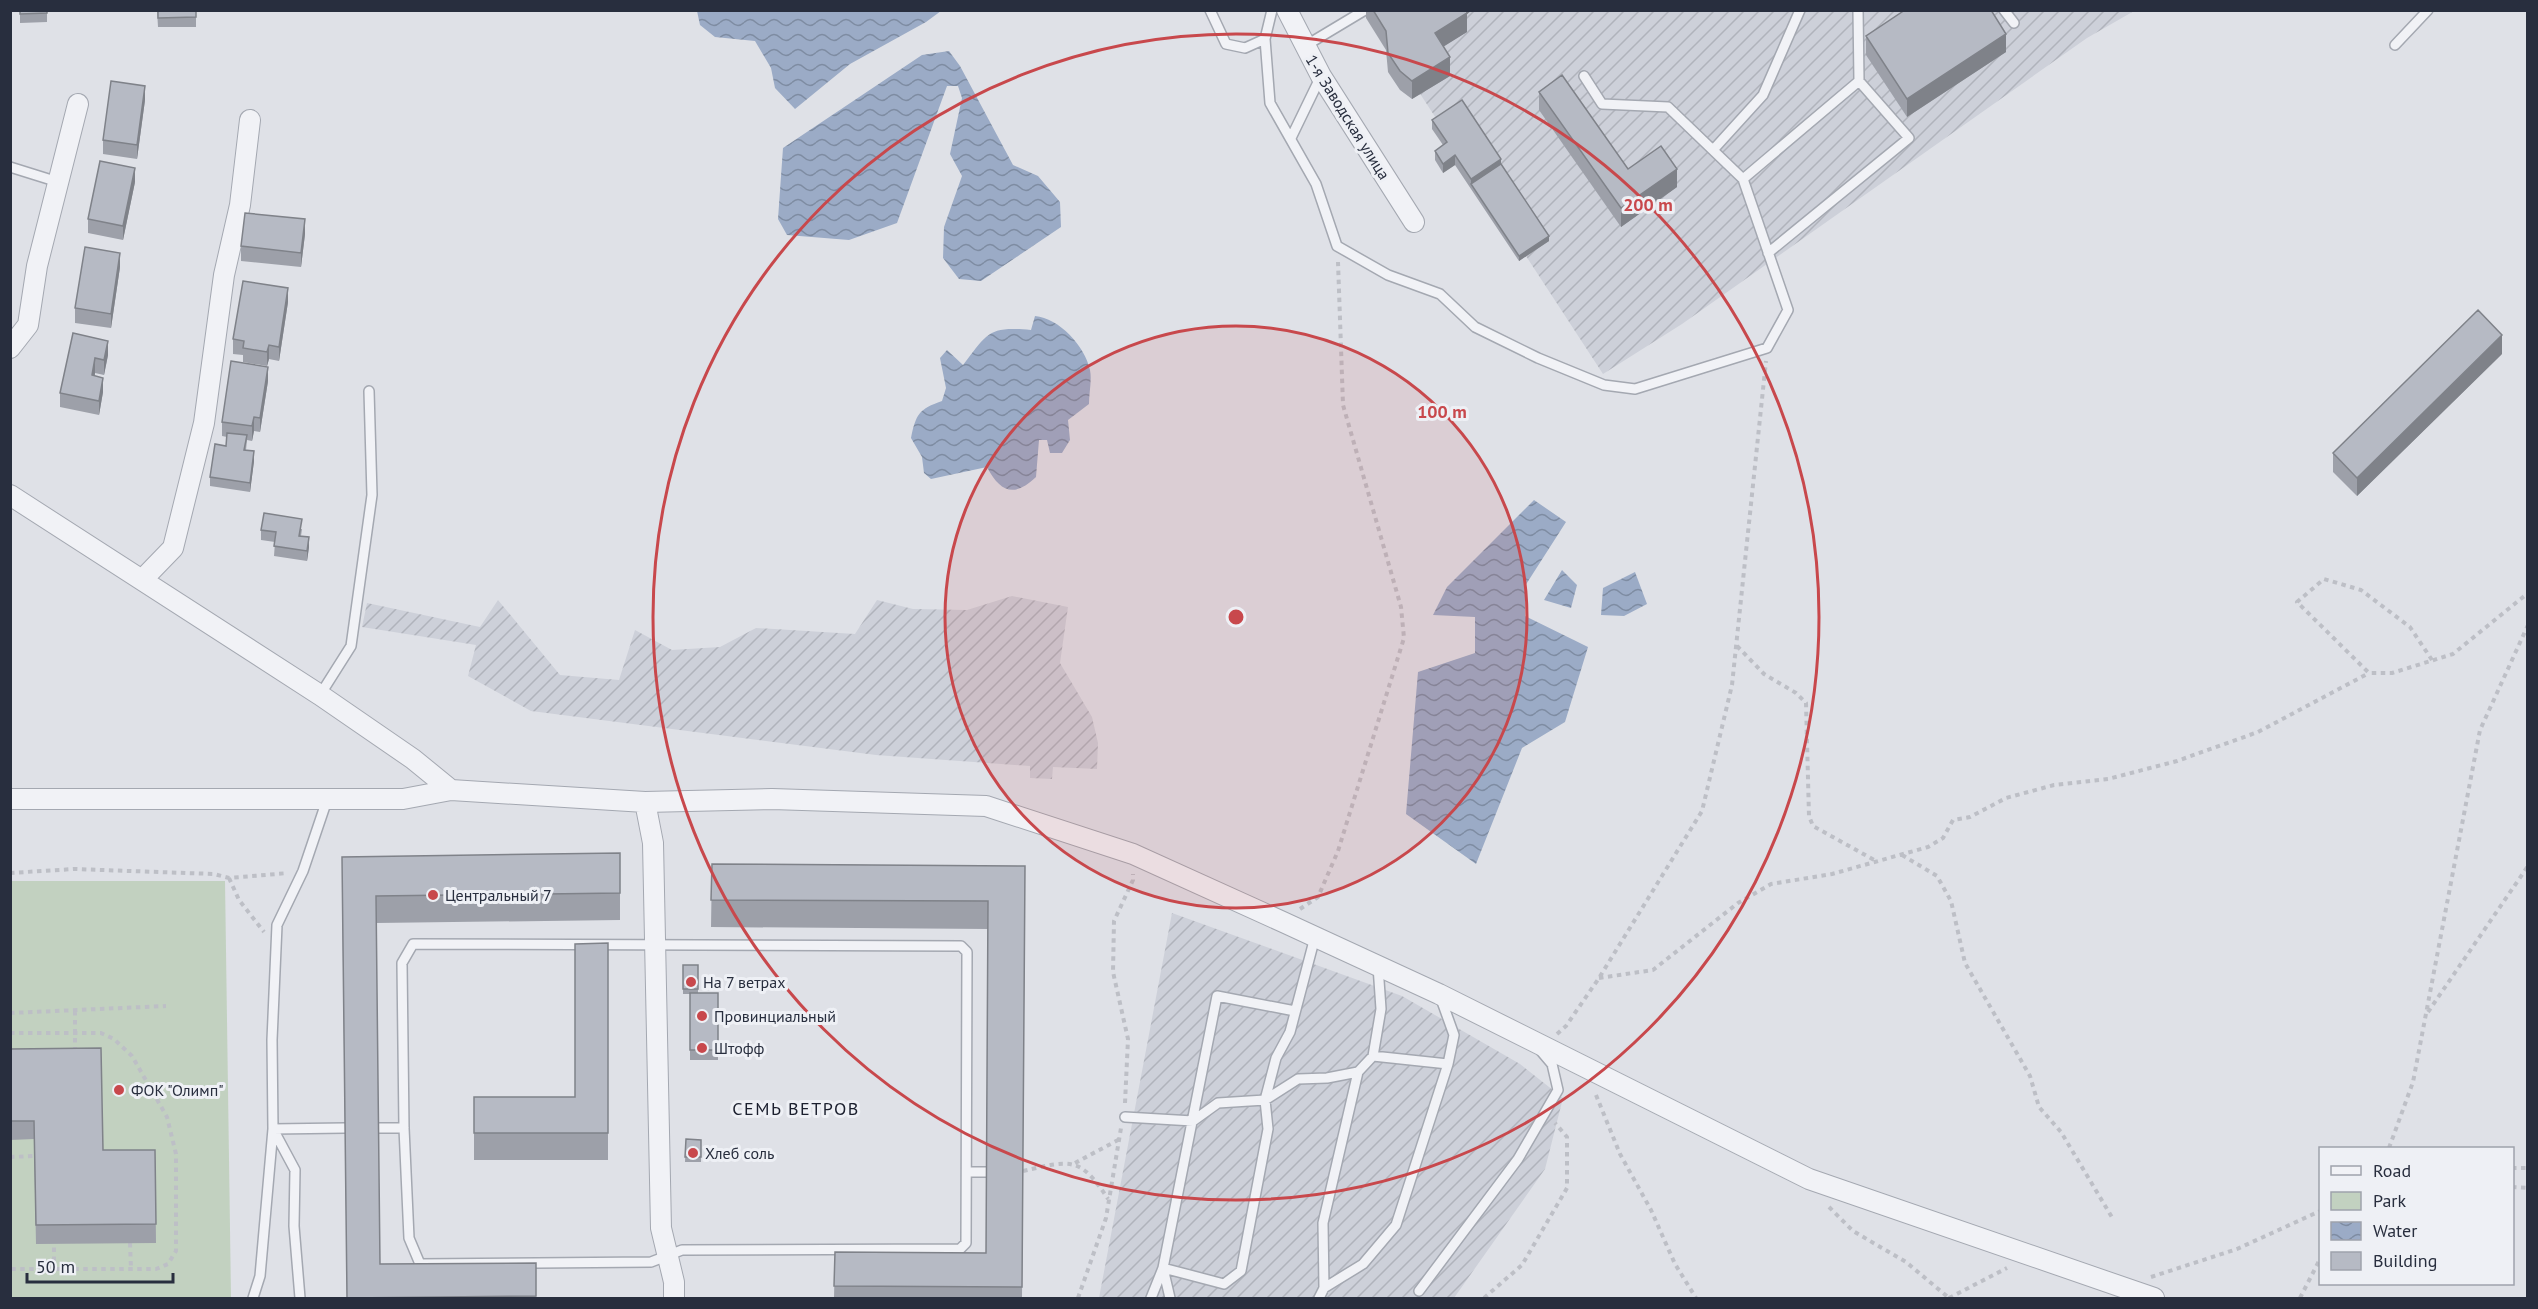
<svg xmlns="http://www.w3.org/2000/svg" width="2538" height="1309" font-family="'PT Sans',sans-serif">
  <defs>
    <pattern id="industrial-furrows" width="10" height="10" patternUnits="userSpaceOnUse" patternTransform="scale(1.5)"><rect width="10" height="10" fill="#cdd0d9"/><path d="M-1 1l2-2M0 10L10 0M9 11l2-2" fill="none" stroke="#b0b3bb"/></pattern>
    <pattern id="water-waves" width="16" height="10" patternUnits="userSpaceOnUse" patternTransform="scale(1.5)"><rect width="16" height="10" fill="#9babc6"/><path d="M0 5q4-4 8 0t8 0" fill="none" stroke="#7e8ca2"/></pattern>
  </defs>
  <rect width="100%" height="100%" fill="#dfe1e7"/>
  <path fill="url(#industrial-furrows)" d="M1366,11H2134L2087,38L1682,324L1603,374Z
    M1012,596L1068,607L1060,663L1092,717L1098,743L1097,769L1053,767L1052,779L1030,778V766L876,755L531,711L468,676L476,645L362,627L367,603L480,627L498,600L560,675L619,680L635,630L672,650L720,647L756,628L855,634L877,600L913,609L967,610Z
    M1172,913L1402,996L1520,1064L1563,1098L1545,1169L1454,1298H1099Z"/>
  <path fill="#c2d1c0" d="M11,881H225L231,1298H11Z"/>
  <path fill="url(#water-waves)" d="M697,11V10L941,11L926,22L850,64L795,109L775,88L771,68L755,41L715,37L700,25Z
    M949,51L960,66L1013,165L1038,176L1060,202L1061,227L981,281L959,279L943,258L944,227L962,176L950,154L962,98L958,86H947L897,223L849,240L787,235L778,219L783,148L922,55Z
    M1035,316C1059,318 1085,346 1090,370C1092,380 1089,393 1089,404L1068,420L1070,440L1062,453H1050L1047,440H1039L1036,477C1014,498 1000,492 987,467L931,479L924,473L922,457L911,438C916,414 919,409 942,401L946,388L940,358L947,350L963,365C988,333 988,326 1031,330Z
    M1534,500L1566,522L1525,586V616L1588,647L1565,722L1522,748L1476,864L1406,814L1418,672L1475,653V617L1433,615L1447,587Z
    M1562,570L1577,585L1571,608L1544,600Z
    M1635,572L1647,604L1624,616L1601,615L1603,588Z"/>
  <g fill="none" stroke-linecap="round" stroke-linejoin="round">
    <defs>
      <path id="lane" d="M1210,10L1226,44L1245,48L1265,39
        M1272,10L1265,39L1270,103L1316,184L1337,246L1388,275L1440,294L1475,327L1538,358L1604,385L1635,389L1767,348L1788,310L1743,179L1859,81L1858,10
        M2004,10L2014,23
        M2395,45L2428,10
        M1305,46L1365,10
        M1584,76L1602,104L1668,107L1743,179
        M1291,138L1321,76
        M1713,150L1763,95L1800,10
        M10,167L58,182
        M1768,253L1909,138L1859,81
        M320,695L351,646L372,495L369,391
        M413,944L961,946L967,952L966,1243L960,1249L682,1250L651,1262L420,1264L409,1238L404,1128L402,963Z
        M1373,1056L1448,1064
        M1125,1117L1193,1121L1218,1103L1265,1100L1298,1079L1327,1078L1358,1072
        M378,1128H404
        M967,1172H987
        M1324,1288L1363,1264L1396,1225L1448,1064L1454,1035L1440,996
        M1419,1291L1518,1159L1558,1090L1552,1064L1541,1051
        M253,1298L260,1276L273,1129L345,1128
        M300,1298L294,1226L295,1170L273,1129L272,1040L277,925L303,871L327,800
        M1151,1298L1163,1268L1217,996L1295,1011
        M1170,1298L1163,1268L1224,1284L1241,1271L1268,1129L1265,1100L1276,1058L1290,1032L1315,937
        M1319,1298L1324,1288L1323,1223L1358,1072L1373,1056L1381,1009L1378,966"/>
      <path id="street" d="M1287,10L1321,76L1414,222
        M10,348L28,325L37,266L78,104
        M10,495L320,695L413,759L451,790
        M142,580L173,548L204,423L224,275L240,205L250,120
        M10,799H403L451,790L645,802L772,799L986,806L1133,854L1283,922L1439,994L1809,1179L2154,1298
        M645,802L653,843L661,1228L674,1282V1298"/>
    </defs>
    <use href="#lane" stroke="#a4a8b1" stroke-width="12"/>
    <use href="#street" stroke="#a4a8b1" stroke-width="22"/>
    <path stroke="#bdbfc6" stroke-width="4" stroke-dasharray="4.5 4.5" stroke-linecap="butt" d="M1737,646L1764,674L1796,693L1806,703L1809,816L1813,826L1876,861
      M2432,660L2410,627L2361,590L2324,579L2297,602L2369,673H2392L2453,654L2528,593
      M1902,855L1937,876L1951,901L1965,963L2030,1076L2039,1107L2061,1132L2113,1219
      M10,873L74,869L214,874L229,878L288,873
      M229,878L239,900L264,932
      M1300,909L1318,897L1338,851L1404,638L1401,607L1343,405L1338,262
      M1599,978L1653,970L1738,903L1771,884L1832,874L1928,847L1943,838L1953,820L1970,817L2006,798L2054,785L2108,779L2177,761L2258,732L2369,673
      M75,1011V1051
      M2428,1012L2528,866
      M10,1013L166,1006
      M10,1033H101L114,1039L132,1056L167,1117L176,1154V1251L168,1264L156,1269H10
      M1557,1034L1566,1026L1599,978L1702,811L1732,685L1766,361
      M1596,1095L1620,1154L1651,1210L1675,1264L1696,1298
      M1125,1103L1128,1039L1113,972L1114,921L1133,880V874
      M2389,1148L2413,1082L2480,730L2528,625
      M10,1157L34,1156
      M1075,1163L1118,1140
      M2512,1168H2528
      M1023,1171C1071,1160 1080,1156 1108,1199
      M2512,1187L2528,1188
      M1829,1207L1853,1231L1906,1262L1949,1298
      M130,1243L131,1269
      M54,1270V1244
      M2151,1277L2237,1249L2320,1211
      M1078,1298L1106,1218L1121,1128
      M1484,1298L1522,1265L1567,1188V1137L1555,1123
      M1949,1298L2007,1268
      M2300,1298L2320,1259"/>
    <use href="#lane" stroke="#f1f2f6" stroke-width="9"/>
    <use href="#street" stroke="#f1f2f6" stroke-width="20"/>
  </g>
  <path fill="#9da0a9" d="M20,10H47V22L20,23Z
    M157,10H196V27H158Z
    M1366,10H1472L1467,14V32L1443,46L1450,76L1412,99L1400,90L1388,72L1386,50L1366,18Z
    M1866,36L2006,52L1907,117L1866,55Z
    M1539,92L1628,169L1677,187L1621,227L1539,110Z
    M145,100L137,159L103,154V140Z
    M1432,120L1501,164L1549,241L1519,261L1455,165L1443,173L1435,160V151L1443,145L1432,129Z
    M135,182L123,240L88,233V219Z
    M305,234L301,267L241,261V246Z
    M120,267L111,328L75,323V308Z
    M288,302L279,361L269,359L267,366L243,362V355L233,354V339Z
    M73,333L108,355L104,375L95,373V376L103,392L99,415L60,407V393Z
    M2502,354L2357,496L2333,472V453Z
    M268,381L260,432L254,431L252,441L247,440L246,450L254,461L250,492L210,486V477L226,446L227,437L222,436V422Z
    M302,529L301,536L309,547L307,561L274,556L275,542L261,540V530Z
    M620,853V920L376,923L380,1264L536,1263V1299H347L342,884Z
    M712,864L1025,866L1022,1299H834L835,1252L986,1253L988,929L711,927Z
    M608,943V1160H474V1097H575Z
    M683,965H698V993H718V1060H690V994H683Z
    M10,1049L103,1150H155L156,1243L36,1244L34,1139L10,1140Z
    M686,1139L701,1140V1162H685Z"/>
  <path fill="#7f8289" d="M1459,10H1472L1467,14V32L1435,52V33Z
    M2006,34V52L1907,117V99Z
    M1450,57V76L1412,99V81Z
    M145,86V100L137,159V145Z
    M1455,155V165L1443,173V164Z
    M1501,159V169L1471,184V179Z
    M135,168V182L123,240V226Z
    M1677,169V187L1621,227V208Z
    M305,219V234L301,267V253Z
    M1549,236V241L1519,261V256Z
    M120,253V267L111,328V314Z
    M288,288V302L279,361V347Z
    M2502,335V354L2357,496V478Z
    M108,341V355L104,375V360Z
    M269,345V359L267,366V352Z
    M95,358V373L92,389V375Z
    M268,367V381L260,432V418Z
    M103,378V392L99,415V401Z
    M254,417V431L252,441V426Z
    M254,451V461L250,492V483Z
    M309,537V547L307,561V551Z"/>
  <path fill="#b6bac4" stroke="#7f8289" stroke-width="1.5" d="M20,10H47V13L20,14Z
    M158,10H196V17L158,18Z
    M1373,10H1466L1467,13L1435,33L1450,57L1412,81L1400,71L1388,53L1386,31Z
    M1905,10H1991L2006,34L1907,99L1866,36Z
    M1562,75L1628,169L1661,146L1677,169L1621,208L1539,92Z
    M111,81L145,86L137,145L103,140Z
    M1462,100L1501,159L1471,179L1455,155L1443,164L1435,151L1447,142L1432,120Z
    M100,161L135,168L123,226L88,219Z
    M1501,164L1549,236L1519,256L1471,184Z
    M245,213L305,219L301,253L241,246Z
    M85,247L120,253L111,314L75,308Z
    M243,281L288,288L279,347L269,345L267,352L243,348L244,341L233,339Z
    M2478,310L2502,335L2357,478L2333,453Z
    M73,333L108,341L104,360L95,358L92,375L103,378L99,401L60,393Z
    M231,361L268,367L260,418L254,417L252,426L222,422Z
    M227,433L247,435L244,450L254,451L250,483L210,477L215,444L226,446Z
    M264,513L302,519L299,536L309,537L307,551L274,546L276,532L261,530Z
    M620,853V893L376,896L380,1264L536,1263V1296L347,1298L342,857Z
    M712,864L1025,866L1022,1287L834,1286L835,1252L986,1253L988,901L711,900Z
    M608,943V1133H474V1097H575V944Z
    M683,965H698V989H683Z
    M690,993H718V1050H690Z
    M101,1048L103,1150H155L156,1224L36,1225L34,1121H10V1049Z
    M686,1139L701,1140V1157H685Z"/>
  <circle cx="1236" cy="617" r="291" fill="#c8484c" fill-opacity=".12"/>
  <g fill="none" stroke="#c8484c" stroke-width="3">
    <circle cx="1236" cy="617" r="291"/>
    <circle cx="1236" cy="617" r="583"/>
  </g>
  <g fill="#c8484c" stroke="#eef0f5" stroke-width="2">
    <circle cx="433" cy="895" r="6"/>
    <circle cx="691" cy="982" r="6"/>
    <circle cx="702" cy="1016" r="6"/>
    <circle cx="702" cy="1048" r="6"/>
    <circle cx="119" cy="1090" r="6"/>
    <circle cx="693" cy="1153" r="6"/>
  </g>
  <g text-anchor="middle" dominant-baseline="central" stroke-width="6" stroke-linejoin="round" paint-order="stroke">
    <g font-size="16" fill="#282e3e" stroke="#eef0f5">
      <text transform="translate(1348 117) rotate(58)">1-я Заводская улица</text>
    </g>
    <g font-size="16" fill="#282e3e" stroke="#eef0f5" text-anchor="start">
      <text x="445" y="895">Центральный 7</text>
      <text x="703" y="982">На 7 ветрах</text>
      <text x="714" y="1016">Провинциальный</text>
      <text x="714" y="1048">Штофф</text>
      <text x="131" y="1090">ФОК "Олимп"</text>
      <text x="705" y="1153">Хлеб соль</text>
    </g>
    <g font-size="18" letter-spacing="1.5" fill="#1b1f2e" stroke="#eef0f5">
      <text x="796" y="1108">СЕМЬ ВЕТРОВ</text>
    </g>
  </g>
  <circle cx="1236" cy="617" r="9" fill="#c8484c" stroke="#eef0f5" stroke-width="3"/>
  <g font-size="18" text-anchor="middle" font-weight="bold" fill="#c8484c" stroke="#eef0f5" stroke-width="6" stroke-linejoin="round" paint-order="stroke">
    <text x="1648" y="211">200 m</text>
    <text x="1442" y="418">100 m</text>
  </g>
  <rect width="2538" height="1309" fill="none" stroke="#282e3e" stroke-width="24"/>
  <rect x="2319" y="1147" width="195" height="138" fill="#eef0f5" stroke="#9fa2ac" stroke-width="1.5"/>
  <rect x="2331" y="1166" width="30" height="9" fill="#f1f2f6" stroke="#9fa2ac" stroke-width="1.5"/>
  <text x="2373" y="1177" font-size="18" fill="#282e3e">Road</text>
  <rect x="2331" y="1192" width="30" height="18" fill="#c2d1c0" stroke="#9fa2ac" stroke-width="1.5"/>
  <text x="2373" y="1207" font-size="18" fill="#282e3e">Park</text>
  <rect x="2331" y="1222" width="30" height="18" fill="url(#water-waves)" stroke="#9fa2ac" stroke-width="1.5"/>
  <text x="2373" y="1237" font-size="18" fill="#282e3e">Water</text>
  <rect x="2331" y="1252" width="30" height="18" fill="#b6bac4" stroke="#9fa2ac" stroke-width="1.5"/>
  <text x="2373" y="1267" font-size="18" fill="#282e3e">Building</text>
  <path d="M27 1273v9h146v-9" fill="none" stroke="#282e3e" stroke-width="3"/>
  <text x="36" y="1273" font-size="18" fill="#282e3e" stroke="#eef0f5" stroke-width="4.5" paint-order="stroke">50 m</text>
</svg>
